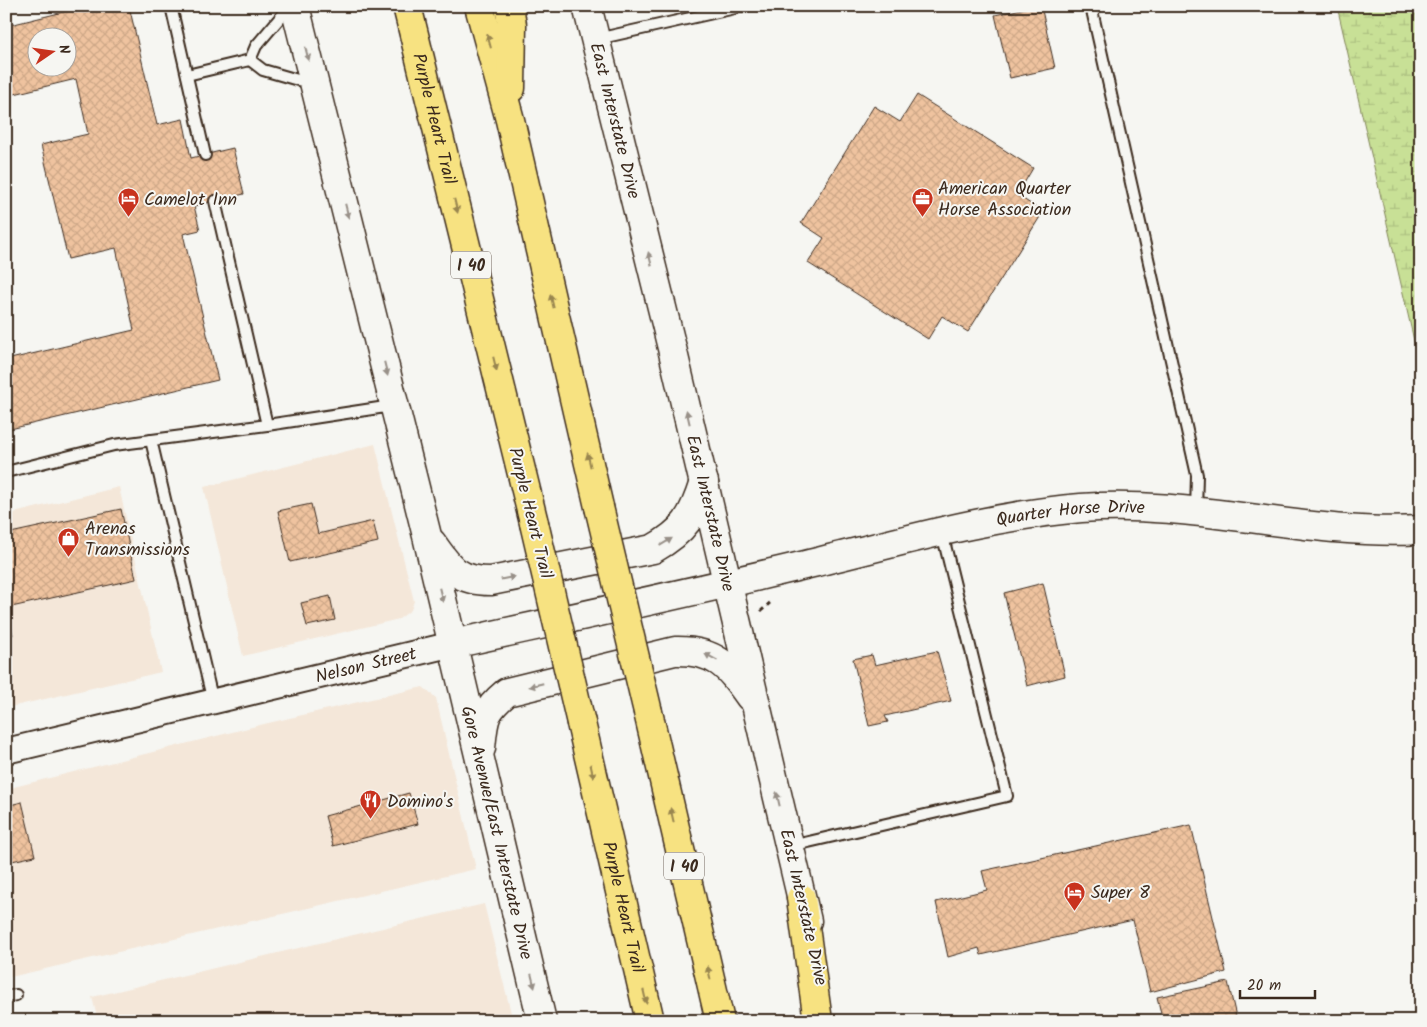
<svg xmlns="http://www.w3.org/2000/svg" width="1427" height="1027" font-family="Kalam,sans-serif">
<defs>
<pattern id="wetland-marsh" width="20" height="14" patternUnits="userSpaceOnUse" patternTransform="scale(1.25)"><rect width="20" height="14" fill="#c8e096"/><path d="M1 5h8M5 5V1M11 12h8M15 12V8" fill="none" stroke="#adc081"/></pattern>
<pattern id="building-cross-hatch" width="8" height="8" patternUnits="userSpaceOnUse" patternTransform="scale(1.25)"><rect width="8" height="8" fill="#efc39f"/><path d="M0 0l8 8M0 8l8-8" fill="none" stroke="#cea888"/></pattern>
</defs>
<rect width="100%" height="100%" fill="#f6f6f2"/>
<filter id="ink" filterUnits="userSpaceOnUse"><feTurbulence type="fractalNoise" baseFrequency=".02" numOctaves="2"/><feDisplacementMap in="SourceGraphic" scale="10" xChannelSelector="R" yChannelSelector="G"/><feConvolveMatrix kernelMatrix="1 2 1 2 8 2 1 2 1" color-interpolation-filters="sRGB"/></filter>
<g filter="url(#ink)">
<g fill="#f4e7d9">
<path d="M375,444l39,157 -3,9 -12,9 -156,37 -39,-169z"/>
<path d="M119,487l42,185 -155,36v-193z"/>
<path d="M423,687l13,11 40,171 -470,109v-189l258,-65z"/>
<path d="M484,904l29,117h-415l-6,-24z"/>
</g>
<path fill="url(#wetland-marsh)" stroke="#82855a" d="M1337,6h84v365z"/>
<g fill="url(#building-cross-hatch)" stroke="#3b2a1e" fill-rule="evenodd">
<path d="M88,6h41l28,119 26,-6 8,39 42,-10 11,46 -50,12 6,24 -17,4 35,146 -212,50v-70l128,-30 -18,-82 -48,11 -27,-114 47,-11 -12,-55 -70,17v-70zM38,38h30v30h-30z"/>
<path d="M1035,6h6l14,62 -45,10 -15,-63z"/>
<path d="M917,95l116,73 -16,27 26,17 -75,120 -26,-16 -14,23 -120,-76 16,-25 -23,-15 73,-117 26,16z"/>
<path d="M311,504l7,30 55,-13 5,21 -88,20 -12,-51z"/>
<path d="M121,509l15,70 -129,29 6,27 -7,1v-102z"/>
<path d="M1043,583l22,93 -38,10 -23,-93z"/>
<path d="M330,596l5,24 -28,6 -6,-23z"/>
<path d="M937,651l14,50 -66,15 3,6 -19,4 -16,-67 19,-4 3,10z"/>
<path d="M409,793l9,31 -85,22 -8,-30z"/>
<path d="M22,802l13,54 -28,6 -1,-56z"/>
<path d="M1191,825l35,147 -76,20 -17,-72 -152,35 -2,-7 -31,9 -12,-55 51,-12 -5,-19z"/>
<path d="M1228,982l9,39h-74l-6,-24z"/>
</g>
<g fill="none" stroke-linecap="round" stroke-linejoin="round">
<defs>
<g id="service">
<path d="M171,6l34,149"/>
<path d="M290,6l-34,40 -6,14 13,10 49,14"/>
<path d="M1091,6l106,469 -1,36"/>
<path d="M597,39l147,-33"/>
<path d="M187,75l63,-15"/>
<path d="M267,425l125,-19"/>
<path d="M151,440l62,262"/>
<path d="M6,472l108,-27 153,-20 -52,-224"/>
<path d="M791,846l216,-50 -65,-263"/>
<path d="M6,997l10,-2"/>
</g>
<g id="tertiary">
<path id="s1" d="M6,751l447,-107"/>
</g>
<g id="secondary">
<path id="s2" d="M295,6l132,530 115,485"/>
<path id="s3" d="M587,6l85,342 135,573"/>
<path d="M432,543c18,26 26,38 59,38l162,-32c32,-18 40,-32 51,-67"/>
<path id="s4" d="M453,644c118,-26 235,-51 352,-79 91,-22 182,-49 276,-57 114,-9 226,29 340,22"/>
<path d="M481,748c3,-30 2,-36 26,-56l168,-41c41,-1 53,15 75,46"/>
</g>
<g id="motorway">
<path id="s5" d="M407,6l127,517"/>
<path d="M479,6l31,114 89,387"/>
<path d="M509,6l3,19 -1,63"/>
<path d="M648,712l72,309"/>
<path id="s6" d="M581,723l69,298"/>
<path d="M801,898l17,123"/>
</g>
</defs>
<use href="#service" stroke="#3b2a1e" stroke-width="14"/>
<use href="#tertiary" stroke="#3b2a1e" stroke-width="28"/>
<use href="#secondary" stroke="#3b2a1e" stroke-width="31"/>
<use href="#motorway" stroke="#3b2a1e" stroke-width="31"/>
<path stroke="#3b2a1e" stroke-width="3" stroke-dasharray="4 4" stroke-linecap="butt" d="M761,611l10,-9"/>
<use href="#service" stroke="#f6f6f2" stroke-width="10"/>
<use href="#tertiary" stroke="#f6f6f2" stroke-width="24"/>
<use href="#secondary" stroke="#f6f6f2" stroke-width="28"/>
<use href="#motorway" stroke="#f7e281" stroke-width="28"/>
<defs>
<g id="motorway-bridge">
<path d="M599,507l49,205"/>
<path d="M534,523l47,200"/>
</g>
</defs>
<use href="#motorway-bridge" stroke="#3b2a1e" stroke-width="31" stroke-linecap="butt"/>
<use href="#motorway-bridge" stroke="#f7e281" stroke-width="28"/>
</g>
<defs><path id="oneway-solid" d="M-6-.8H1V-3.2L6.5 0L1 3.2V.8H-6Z" transform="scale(1.25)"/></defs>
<g fill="#998650">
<use href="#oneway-solid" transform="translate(489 41) rotate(-105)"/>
<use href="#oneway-solid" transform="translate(456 206) rotate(76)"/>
<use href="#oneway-solid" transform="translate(552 301) rotate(-103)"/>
<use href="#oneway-solid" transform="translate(495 364) rotate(76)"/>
<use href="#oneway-solid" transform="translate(589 460) rotate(-103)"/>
<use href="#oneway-solid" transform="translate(592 771) rotate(77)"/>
<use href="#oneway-solid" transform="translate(672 815) rotate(-103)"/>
<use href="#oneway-solid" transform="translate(709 973) rotate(-103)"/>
<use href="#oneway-solid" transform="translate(645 997) rotate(77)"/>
</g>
<g fill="#989088">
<use href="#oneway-solid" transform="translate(307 54) rotate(76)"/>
<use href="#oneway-solid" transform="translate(347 211) rotate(76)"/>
<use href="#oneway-solid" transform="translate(650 259) rotate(-104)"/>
<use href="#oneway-solid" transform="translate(386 369) rotate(76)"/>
<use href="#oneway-solid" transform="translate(688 417) rotate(-103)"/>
<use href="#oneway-solid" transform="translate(666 542) rotate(-31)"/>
<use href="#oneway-solid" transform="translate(508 578) rotate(-11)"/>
<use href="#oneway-solid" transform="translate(441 595) rotate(76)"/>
<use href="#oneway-solid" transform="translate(711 657) rotate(-152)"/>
<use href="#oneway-solid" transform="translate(536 685) rotate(166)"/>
<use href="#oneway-solid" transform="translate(778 799) rotate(-103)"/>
<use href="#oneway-solid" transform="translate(533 981) rotate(76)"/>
</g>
</g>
<defs>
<symbol id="office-pin" viewBox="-11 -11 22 30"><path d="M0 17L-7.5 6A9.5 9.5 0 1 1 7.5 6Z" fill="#c8321e" stroke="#f6f6f2"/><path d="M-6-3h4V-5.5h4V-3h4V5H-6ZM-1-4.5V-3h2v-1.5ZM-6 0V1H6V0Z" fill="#fff"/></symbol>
<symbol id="hotel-pin" viewBox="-11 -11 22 30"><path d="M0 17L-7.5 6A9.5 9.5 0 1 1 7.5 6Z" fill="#c8321e" stroke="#f6f6f2"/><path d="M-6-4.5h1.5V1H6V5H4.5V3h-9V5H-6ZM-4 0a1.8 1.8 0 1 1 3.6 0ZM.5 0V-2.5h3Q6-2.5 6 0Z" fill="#fff"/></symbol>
<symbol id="shop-pin" viewBox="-11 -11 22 30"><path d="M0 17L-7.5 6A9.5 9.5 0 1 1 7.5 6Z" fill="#c8321e" stroke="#f6f6f2"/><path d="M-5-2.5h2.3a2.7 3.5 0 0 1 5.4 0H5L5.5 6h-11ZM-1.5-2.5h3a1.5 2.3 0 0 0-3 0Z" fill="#fff"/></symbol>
<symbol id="restaurant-pin" viewBox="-11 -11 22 30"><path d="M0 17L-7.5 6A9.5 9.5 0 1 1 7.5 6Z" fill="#c8321e" stroke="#f6f6f2"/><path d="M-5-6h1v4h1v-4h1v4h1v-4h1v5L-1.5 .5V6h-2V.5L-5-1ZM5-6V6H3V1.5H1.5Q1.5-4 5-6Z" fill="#fff"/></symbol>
</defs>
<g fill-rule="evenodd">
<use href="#office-pin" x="910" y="186" width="25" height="34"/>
<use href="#hotel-pin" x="116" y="186" width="25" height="34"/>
<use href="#shop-pin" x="56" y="526" width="25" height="34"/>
<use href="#restaurant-pin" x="358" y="788" width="25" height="34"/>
<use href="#hotel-pin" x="1062" y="880" width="25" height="34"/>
</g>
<g text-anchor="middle" stroke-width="4" stroke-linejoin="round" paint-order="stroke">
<g fill="#f6f6f2" stroke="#73675e" stroke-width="1">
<rect x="451" y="251.5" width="40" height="27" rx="4"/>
<rect x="664" y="852.5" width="40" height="27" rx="4"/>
</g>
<g font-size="16" font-weight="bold" fill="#3b2a1e">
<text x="471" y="271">I 40</text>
<text x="684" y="872">I 40</text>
</g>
<g font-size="18" fill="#3b2a1e" stroke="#f6f6f2">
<text dy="6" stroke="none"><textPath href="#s5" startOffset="116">Purple Heart Trail</textPath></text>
<text dy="6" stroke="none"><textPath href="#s3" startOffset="118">East Interstate Drive</textPath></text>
<text transform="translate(531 513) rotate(76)" y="6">Purple Heart Trail</text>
<text dy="6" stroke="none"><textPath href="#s3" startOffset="522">East Interstate Drive</textPath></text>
<text dy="6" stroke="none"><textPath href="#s4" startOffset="632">Quarter Horse Drive</textPath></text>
<text dy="6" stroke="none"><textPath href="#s1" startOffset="370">Nelson Street</textPath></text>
<text dy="6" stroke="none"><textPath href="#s2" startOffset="851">Gore Avenue/East Interstate Drive</textPath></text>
<text dy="6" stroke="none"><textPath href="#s6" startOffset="189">Purple Heart Trail</textPath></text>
<text transform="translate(804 907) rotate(77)" y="6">East Interstate Drive</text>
</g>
<g font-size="18" fill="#3b2a1e" stroke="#f6f6f2" text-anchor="start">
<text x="938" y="194">American Quarter<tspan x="938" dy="21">Horse Association</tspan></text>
<text x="144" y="205">Camelot Inn</text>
<text x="85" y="534">Arenas<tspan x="85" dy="21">Transmissions</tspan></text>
<text x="387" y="807">Domino's</text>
<text x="1091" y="898">Super 8</text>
</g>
</g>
<rect width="1427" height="1027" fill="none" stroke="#f6f6f2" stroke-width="25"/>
<rect x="12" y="12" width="1402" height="1002" fill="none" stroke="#3b2a1e" stroke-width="2" filter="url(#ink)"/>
<g transform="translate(52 52) rotate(77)"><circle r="24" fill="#f6f6f2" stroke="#aba49d"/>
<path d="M0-4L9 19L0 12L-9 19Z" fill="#c8321e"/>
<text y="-8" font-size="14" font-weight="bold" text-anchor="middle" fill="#3b2a1e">N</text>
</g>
<path d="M1240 990v8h75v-8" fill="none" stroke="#3b2a1e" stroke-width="2.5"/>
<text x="1247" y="990" font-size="15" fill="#3b2a1e" stroke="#f6f6f2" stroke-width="4" paint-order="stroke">20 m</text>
</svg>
